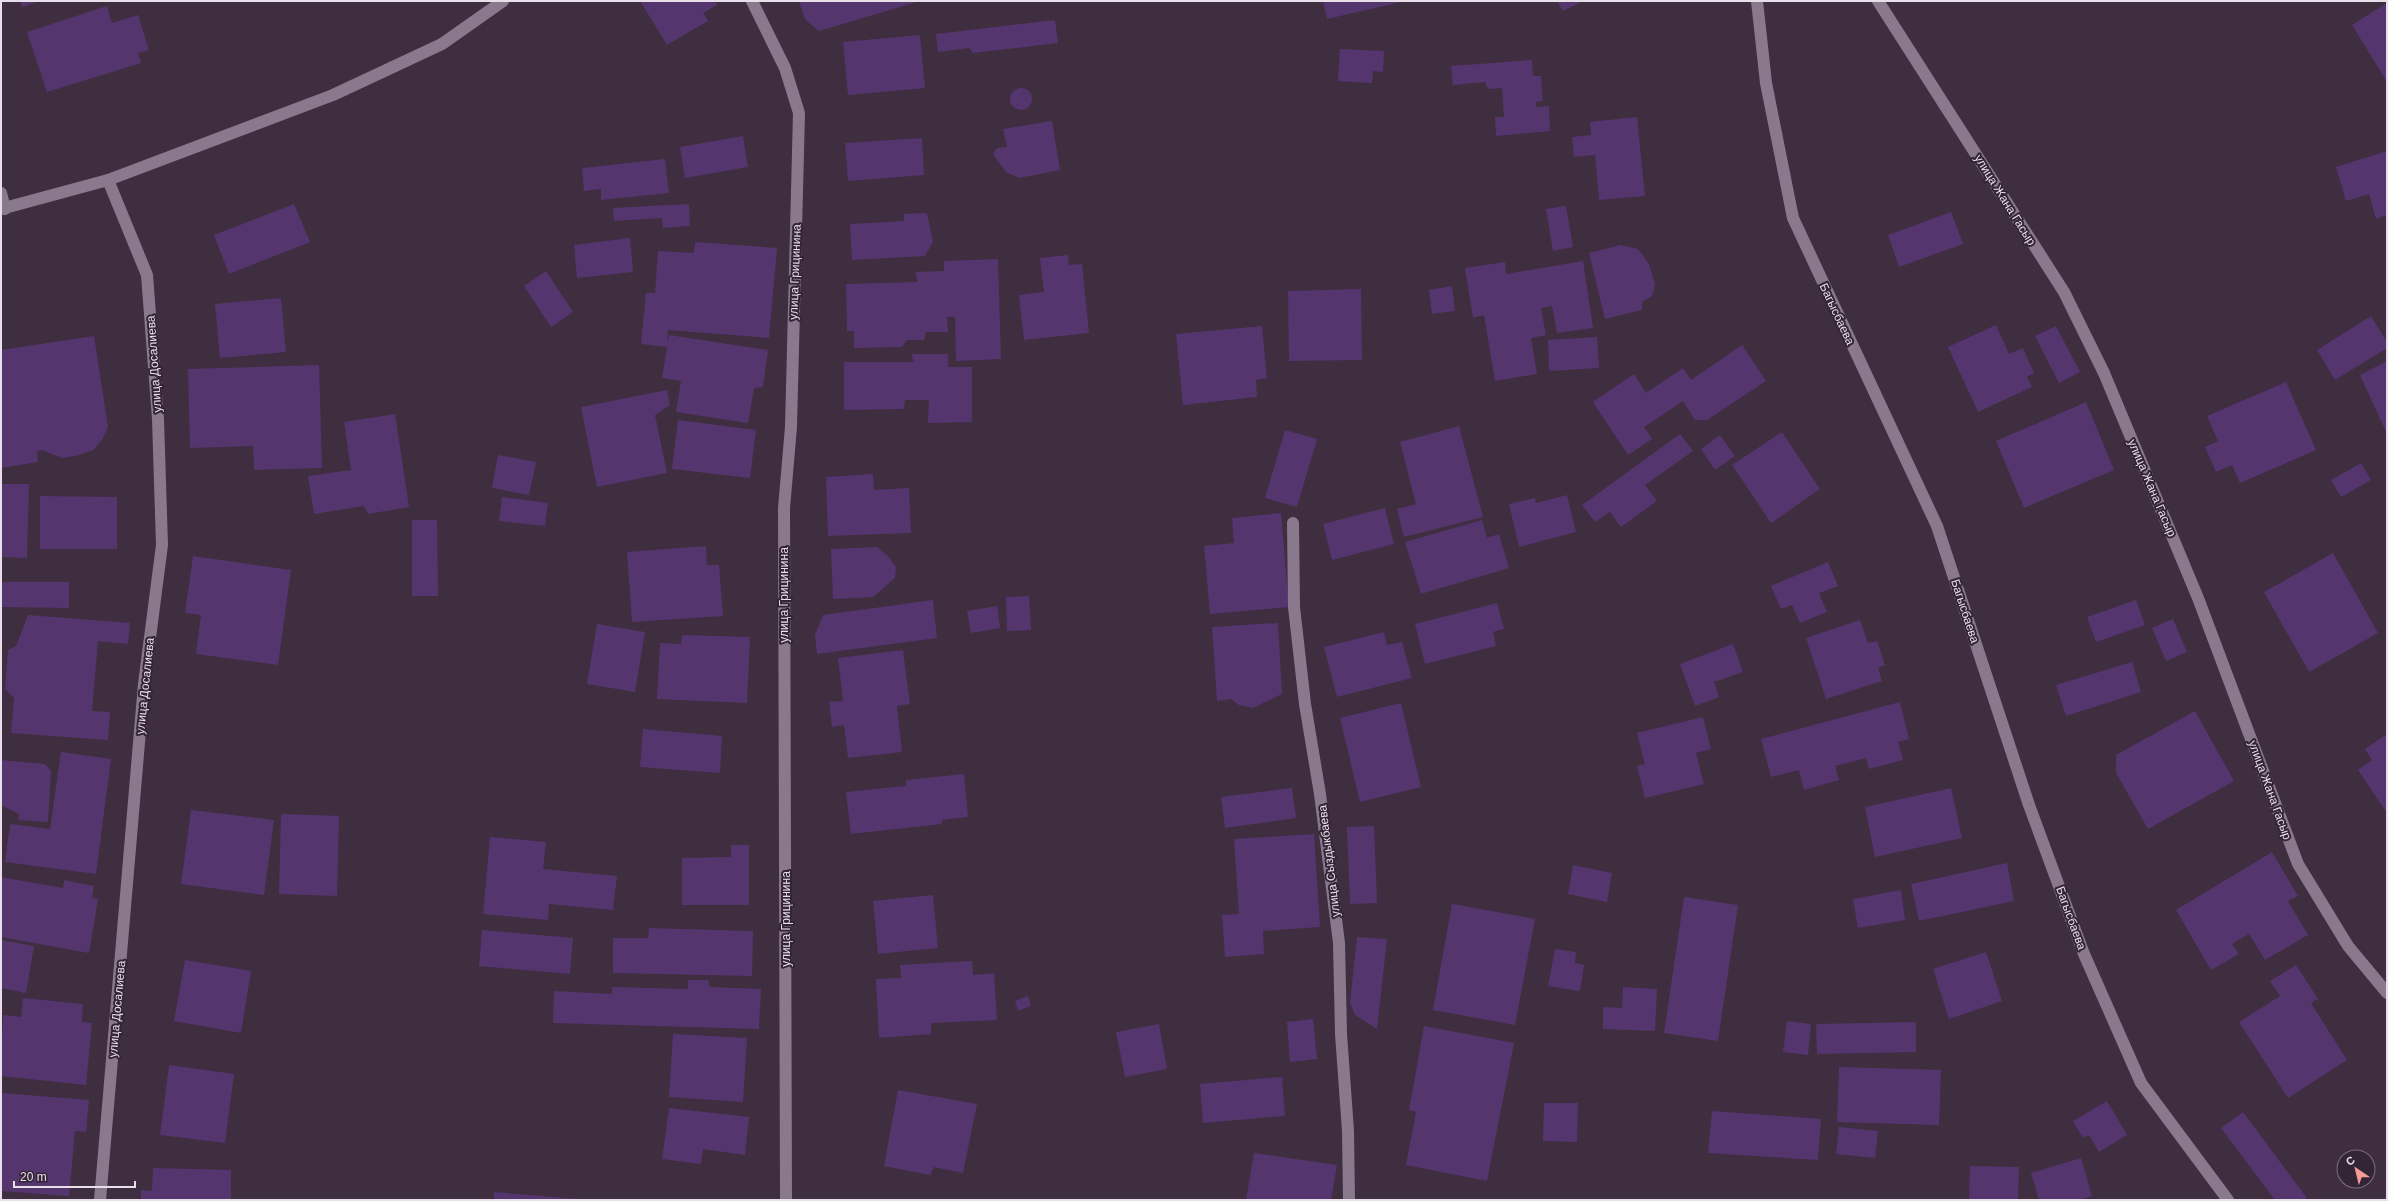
<svg xmlns="http://www.w3.org/2000/svg" width="2388" height="1201" font-family="Helvetica,sans-serif">
<rect width="100%" height="100%" fill="#3e2e40"/>
<g fill="#55356e">
<path d="M20,1h20l-18,6z"/>
<path d="M640,1h75l2,4 -14,8 5,8 -41,24z"/>
<path d="M799,1h121l-101,30 -14,-12z"/>
<path d="M1323,1h78v1l-74,17z"/>
<path d="M1557,1h26l-20,10z"/>
<path d="M2387,3v79l-35,-57z"/>
<path d="M107,6l5,17 26,-8 11,35 -11,3 3,10 -94,29 -20,-60z"/>
<path d="M1055,20l3,23 -85,10 -4,-5 -31,4 -2,-18z"/>
<path d="M920,35l5,53 -77,7 -5,-53z"/>
<path d="M1340,49l44,2 -1,21 -10,-1 -1,12 -34,-2z"/>
<path d="M1532,60l1,16h8l2,25 -7,1v5l13,-1 1,25 -54,5 -1,-19h9l-2,-29 -14,1 -3,-7 -32,3 -2,-19z"/>
<circle cx="1021" cy="99" r="11"/>
<path d="M1637,117l8,79 -46,4 -4,-45 -21,2 -2,-20 19,-2 -1,-13z"/>
<path d="M1052,121l8,49 -41,8 -13,-6 -13,-18 4,-6 10,-1 -4,-18z"/>
<path d="M743,136l5,31 -63,11 -5,-31z"/>
<path d="M922,138l2,37 -76,6 -3,-38z"/>
<path d="M2387,151v64l-11,4 -7,-25 -23,7 -10,-34z"/>
<path d="M665,159l4,34 -68,7v-11l-17,2 -2,-23z"/>
<path d="M294,204l16,38 -81,32 -15,-39z"/>
<path d="M689,204l1,22 -27,2 -1,-10 -48,3 -1,-13z"/>
<path d="M1566,206l7,41 -20,4 -7,-42z"/>
<path d="M1951,212l12,32 -64,23 -11,-32z"/>
<path d="M927,213l6,29 -8,14 -73,4 -2,-36 54,-3v-7z"/>
<path d="M630,238l3,34 -56,6 -3,-33z"/>
<path d="M695,242l82,6 -8,90 -101,-8 -1,15 2,-10 99,15 -5,37 -9,1 -6,35 -72,-11 5,-31 -19,-3 5,-31 -26,-3 5,-51h9l3,-42 36,2z"/>
<path d="M1621,245l17,4 11,15 6,20 -3,12 -10,6v8l-37,9 -16,-66z"/>
<path d="M1068,255l1,10 13,-1 7,69 -65,7 -5,-45 25,-3 -4,-34z"/>
<path d="M998,259l3,100 -45,2 -1,-44h-8l1,15h-22l-2,8h-17l-5,7 -48,1v-17h-7l-1,-47 72,-2 -3,-10 29,-1v-10z"/>
<path d="M1583,261l10,67 -36,5 -5,-27 -11,2 5,27 -15,3 6,36 -42,7 -11,-66 -11,3 -8,-50 40,-6 1,12z"/>
<path d="M546,271l27,41 -22,15 -27,-41z"/>
<path d="M1452,286l3,25 -23,3 -3,-24z"/>
<path d="M1361,289l1,71 -73,1 -1,-70z"/>
<path d="M281,298l5,54 -66,6 -5,-54z"/>
<path d="M2371,316l16,26v6l-52,32 -18,-30z"/>
<path d="M1996,325l13,29 14,-6 11,25 -7,4 5,10 -54,25 -30,-65z"/>
<path d="M1262,326l5,52 -11,2 1,17 -74,8 -7,-71z"/>
<path d="M2056,326l24,46 -21,11 -24,-47z"/>
<path d="M94,336l14,91 -6,13 -9,10 -18,6 -13,2 -20,-8 -5,2 1,10 -37,6v-118z"/>
<path d="M1597,337l2,31 -50,3 -1,-31z"/>
<path d="M1742,345l24,36 -59,39h-12l-12,-19 -39,26 8,12 -24,16 -35,-53 41,-28 12,19 37,-25 8,12z"/>
<path d="M911,354h37v13h24v55l-44,1 1,-23h-24l-1,9 -60,1v-48h70z"/>
<path d="M2387,361v73l-27,-59z"/>
<path d="M319,365l3,103 -68,2 -1,-24 -63,2 -2,-79z"/>
<path d="M2286,382l30,68 -76,33 -8,-18 -16,7 -11,-25 13,-6 -11,-25z"/>
<path d="M667,390l3,15 -15,10 12,58 -70,14 -16,-80z"/>
<path d="M2086,402l28,68 -90,38 -28,-67z"/>
<path d="M395,414l14,93 -41,7 -4,-8 -50,8 -6,-38 43,-6 -7,-48z"/>
<path d="M678,420l78,10 -6,48 -78,-9z"/>
<path d="M1459,426l24,91 -79,20 -7,-28 19,-5 -16,-62z"/>
<path d="M1285,430l32,9 -20,68 -32,-9z"/>
<path d="M1782,432l38,57 -49,34 -39,-58z"/>
<path d="M1680,434l13,17 -48,34 12,16 -36,26 -11,-15 -15,10 -13,-17z"/>
<path d="M1720,435l15,21 -20,14 -14,-21z"/>
<path d="M498,455l38,7 -7,33 -37,-7z"/>
<path d="M2361,463l10,17 -30,17 -10,-17z"/>
<path d="M873,474l1,16 35,-2 2,45 -83,3 -2,-59z"/>
<path d="M1,484h28l-2,74 -26,-1z"/>
<path d="M1567,495l9,37 -57,15 -10,-43 26,-6 1,5z"/>
<path d="M40,496l77,1v52h-77z"/>
<path d="M502,497l46,6 -3,23 -46,-5z"/>
<path d="M1385,508l9,36 -62,16 -9,-36z"/>
<path d="M1281,513l8,94 -79,7 -6,-68 30,-3 -2,-25z"/>
<path d="M412,520h25l1,76h-26z"/>
<path d="M1482,520l5,18 12,-4 10,34 -88,26 -16,-52z"/>
<path d="M706,546l1,19h12l4,51 -91,6 -5,-70z"/>
<path d="M877,547l11,9 8,11 -1,11 -22,19 -40,2 -2,-50z"/>
<path d="M2333,553l45,80 -69,39 -45,-80z"/>
<path d="M193,556l98,14 -13,95 -82,-11 5,-39 -16,-2z"/>
<path d="M1828,562l10,24 -19,7 8,19 -27,11 -8,-18 -11,4 -10,-23z"/>
<path d="M1,582h68v26l-68,-1z"/>
<path d="M1029,596l2,34 -24,1 -1,-34z"/>
<path d="M933,600l4,38 -120,16 -2,-19 8,-20z"/>
<path d="M2136,600l9,25 -49,17 -9,-25z"/>
<path d="M1497,603l7,26 -11,3 3,14 -71,18 -10,-40z"/>
<path d="M997,606l3,22 -29,5 -4,-22z"/>
<path d="M28,615l102,8 -2,21 -30,-3 -6,70 18,1 -2,28 -97,-7 3,-35 -9,-9 3,-39 8,-4z"/>
<path d="M2173,619l14,33 -21,9 -14,-33z"/>
<path d="M1860,620l8,23 9,-2 8,24 -7,3 4,13 -56,18 -20,-61z"/>
<path d="M1278,623l4,71 -29,14 -14,-3 -8,-6 -14,2 -5,-74z"/>
<path d="M597,624l48,8 -10,60 -48,-8z"/>
<path d="M1384,632l3,13 15,-3 10,36 -75,19 -13,-50z"/>
<path d="M682,635l68,2 -3,66 -90,-4 3,-56 21,1z"/>
<path d="M1733,644l10,28 -29,10 5,15 -24,9 -15,-42z"/>
<path d="M903,650l7,54 -13,2 5,46 -54,6 -4,-33 -12,2 -3,-25 14,-1 -5,-43z"/>
<path d="M2132,662l9,30 -75,24 -10,-31z"/>
<path d="M1900,702l9,37 -11,3 5,18 -34,9 -3,-11 -31,8 4,14 -35,10 -5,-20 -28,7 -10,-38z"/>
<path d="M1401,703l20,84 -61,15 -20,-84z"/>
<path d="M2195,711l39,70 -86,48 -32,-56v-18z"/>
<path d="M1703,717l8,32 -15,4 8,31 -59,14 -8,-32 8,-2 -8,-31z"/>
<path d="M643,729l79,7 -2,37 -80,-6z"/>
<path d="M2387,734v79l-29,-43 14,-10 -7,-11z"/>
<path d="M61,752l50,7 -15,115 -91,-12 5,-38 40,5z"/>
<path d="M1,760l44,4 6,7 -3,51 -30,-2 1,-6 -18,-9z"/>
<path d="M964,774l4,43 -26,3v4l-91,10 -5,-42 60,-6v-6z"/>
<path d="M1292,788l4,30 -71,10 -4,-31z"/>
<path d="M1951,788l11,50 -87,19 -10,-50z"/>
<path d="M191,810l83,10 -10,75 -83,-11z"/>
<path d="M281,814l58,2 -2,80 -58,-2z"/>
<path d="M1374,826l3,77 -27,1 -3,-77z"/>
<path d="M1314,834l6,93 -57,4 1,23 -39,3 -3,-42 17,-1 -5,-75z"/>
<path d="M490,837l56,5 -3,27 74,7 -4,34 -64,-6 -1,16 -65,-6z"/>
<path d="M731,845h18v60h-67v-47l49,-1z"/>
<path d="M2272,852l26,44 -10,5 20,34 -43,25 -16,-26 -17,10 7,10 -28,16 -35,-60z"/>
<path d="M2007,863l7,38 -95,20 -8,-37z"/>
<path d="M1573,865l39,8 -5,29 -39,-8z"/>
<path d="M1,877l62,11 1,-8 30,6 -2,12 6,1 -9,54 -88,-16z"/>
<path d="M1901,890l4,30 -47,8 -5,-29z"/>
<path d="M933,895l5,53 -60,6 -5,-53z"/>
<path d="M1684,897l54,8 -20,136 -54,-8z"/>
<path d="M1452,904l83,15 -20,106 -82,-15z"/>
<path d="M649,928l104,3 -1,45 -139,-3v-35h35z"/>
<path d="M482,930l91,8 -3,36 -91,-8z"/>
<path d="M1357,937l30,2 -10,90 -22,-14 -5,-12z"/>
<path d="M1,940l33,6 -8,47 -25,-5z"/>
<path d="M1555,949l21,3 -1,11 9,2 -4,26 -32,-5z"/>
<path d="M1986,952l16,49 -53,18 -16,-50z"/>
<path d="M185,960l66,11 -10,62 -67,-12z"/>
<path d="M972,961l1,14 21,-2 3,47 -66,3v11l-52,4 -3,-59 25,-1 -1,-13z"/>
<path d="M2296,965l22,34 -7,4 36,57 -59,38 -49,-76 41,-26 -10,-15z"/>
<path d="M688,980h20l2,7 51,2 -2,40 -206,-6 1,-32 58,3v-7l76,2z"/>
<path d="M1623,987l34,2 -2,42 -52,-2v-22l19,1z"/>
<path d="M1028,996l3,10 -13,5 -3,-10z"/>
<path d="M23,998l60,6 -1,18 10,1 -6,62 -85,-9 2,-61 18,2z"/>
<path d="M1313,1019l4,40 -27,3 -3,-40z"/>
<path d="M1787,1021l24,3 -3,31 -25,-3z"/>
<path d="M1916,1022v30l-99,2 -1,-30z"/>
<path d="M1159,1024l8,45 -42,8 -9,-45z"/>
<path d="M1424,1026l90,17 -27,138 -81,-16 10,-53 -7,-2z"/>
<path d="M673,1034l74,4 -4,64 -74,-5z"/>
<path d="M169,1065l65,9 -9,69 -65,-8z"/>
<path d="M1839,1067l102,3 -2,55 -102,-3z"/>
<path d="M1282,1077l3,39 -82,7 -3,-39z"/>
<path d="M898,1090l79,14 -14,69 -29,-6 -4,8 -46,-9z"/>
<path d="M2,1093l87,7 -3,32 -11,-1 -6,65 -68,-5z"/>
<path d="M2107,1101l20,34 -28,17 -10,-17 -6,3 -10,-17z"/>
<path d="M1544,1103h34l-1,39 -34,-1z"/>
<path d="M669,1108l80,9 -4,38 -42,-6 -2,15 -39,-5z"/>
<path d="M1712,1111l109,8 -3,41 -110,-7z"/>
<path d="M2243,1112l64,86 -4,2h-28l-54,-72z"/>
<path d="M1839,1127l39,4 -3,27 -39,-4z"/>
<path d="M1254,1153l83,12 -6,35h-85z"/>
<path d="M2081,1158l11,38 -13,4h-40l-8,-27z"/>
<path d="M1970,1166l49,1 -1,33h-49z"/>
<path d="M153,1168l78,2v30h-90v-10l11,1z"/>
<path d="M494,1192l84,7v1h-84z"/>
</g>
<g fill="none" stroke-linecap="round" stroke-linejoin="round">
<g stroke="#8a798d" stroke-width="12">
<path d="M752,1l33,67 14,45 -8,314 -7,81 2,692"/>
<path d="M1878,1l186,291 40,81 94,225 100,266 50,82 39,47"/>
<path d="M1,193l4,16"/>
<path d="M1293,523l1,84 11,97 15,90 19,149 2,91 7,97 1,69"/>
<path d="M100,1200l44,-516 18,-139 -4,-126 -11,-144 -39,-95"/>
</g>
<g stroke="#8a798d" stroke-width="12">
<path d="M1757,1l9,82 27,135 144,308 92,279 55,149 57,129 87,117"/>
<path d="M1,209l107,-29 225,-85 109,-51 61,-43"/>
</g>
</g>
<g text-anchor="middle" stroke-width="4" stroke-linejoin="round" paint-order="stroke">
<g font-size="12" fill="#e9dfea" stroke="#332436">
<text transform="translate(2005 200) rotate(58)" y="4">улица Жана Гасыр</text>
<text transform="translate(795 272) rotate(-88)" y="4">улица Грицинина</text>
<text transform="translate(1837 314) rotate(65)" y="4">Багысбаева</text>
<text transform="translate(154 364) rotate(-94)" y="4">улица Досалиева</text>
<text transform="translate(2152 488) rotate(67)" y="4">улица Жана Гасыр</text>
<text transform="translate(784 595) rotate(-90)" y="4">улица Грицинина</text>
<text transform="translate(1965 611) rotate(72)" y="4">Багысбаева</text>
<text transform="translate(145 686) rotate(-84)" y="4">улица Досалиева</text>
<text transform="translate(2270 790) rotate(70)" y="4">улица Жана Гасыр</text>
<text transform="translate(1329 861) rotate(-97)" y="4">улица Сыздыкбаева</text>
<text transform="translate(2071 918) rotate(70)" y="4">Багысбаева</text>
<text transform="translate(786 919) rotate(-90)" y="4">улица Грицинина</text>
<text transform="translate(117 1009) rotate(-85)" y="4">улица Досалиева</text>
</g>
</g>
<rect width="2388" height="1201" fill="none" stroke="#e9dfea" stroke-width="4"/>
<g transform="translate(2356 1169) rotate(325)"><circle r="19" fill="#332436" stroke="#7c6f7e"/>
<path d="M0-3L7 15L0 10L-7 15Z" fill="#f59c94"/>
<text y="-6" font-size="11" font-weight="bold" text-anchor="middle" fill="#e9dfea">С</text>
</g>
<path d="M14 1181v6h121v-6" fill="none" stroke="#e9dfea" stroke-width="2"/>
<text x="20" y="1181" font-size="12" fill="#e9dfea" stroke="#332436" stroke-width="3" paint-order="stroke">20 m</text>
</svg>
